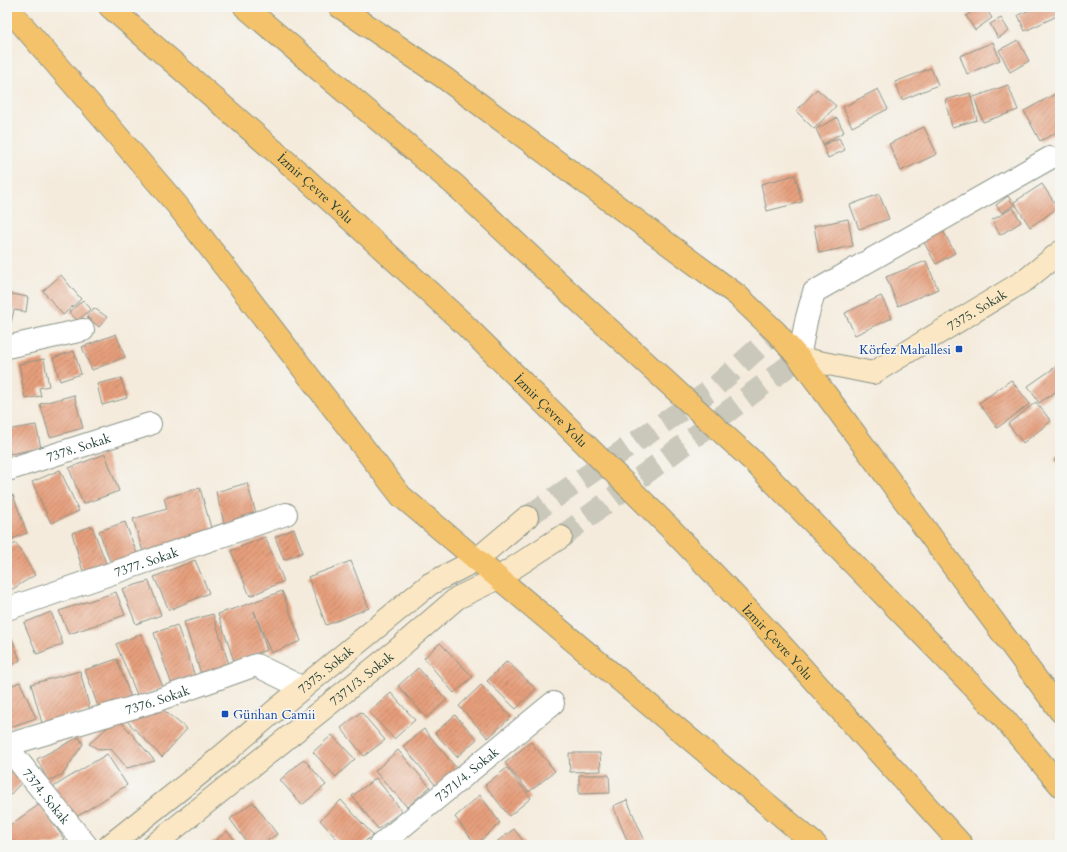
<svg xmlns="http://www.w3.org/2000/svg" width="1067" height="852" font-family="Cardo,serif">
<defs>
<pattern id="building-hatch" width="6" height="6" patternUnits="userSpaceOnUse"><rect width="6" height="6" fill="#e69f7b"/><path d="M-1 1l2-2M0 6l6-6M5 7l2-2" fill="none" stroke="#ba8366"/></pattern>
</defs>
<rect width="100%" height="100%" fill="#f6f6f2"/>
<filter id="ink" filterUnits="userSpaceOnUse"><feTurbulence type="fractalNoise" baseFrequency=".025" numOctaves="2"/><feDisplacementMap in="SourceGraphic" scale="8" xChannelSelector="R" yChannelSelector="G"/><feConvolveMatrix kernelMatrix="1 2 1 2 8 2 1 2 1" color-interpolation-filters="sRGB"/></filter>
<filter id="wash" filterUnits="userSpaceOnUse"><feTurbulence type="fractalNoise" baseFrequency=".012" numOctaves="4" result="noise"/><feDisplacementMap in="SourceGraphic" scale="16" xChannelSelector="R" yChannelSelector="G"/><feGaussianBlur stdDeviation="0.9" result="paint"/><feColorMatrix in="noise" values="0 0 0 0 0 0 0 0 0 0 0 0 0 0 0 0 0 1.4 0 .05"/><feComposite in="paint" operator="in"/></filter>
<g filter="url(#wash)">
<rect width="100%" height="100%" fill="#f4ebdc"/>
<g id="blocks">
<g fill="url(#building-hatch)">
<path d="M979,7h6l7,11 -17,12 -9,-14z"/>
<path d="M1029,7h24l4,9 -32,15 -7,-16 12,-5z"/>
<path d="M1001,18l8,13 -11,7 -8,-14z"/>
<path d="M1018,40l11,21 -19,11 -11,-22z"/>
<path d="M993,42l7,18 -33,14 -7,-18z"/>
<path d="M931,68l7,17 -36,15 -7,-18z"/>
<path d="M1008,85l10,25 -35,12 -9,-25z"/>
<path d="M817,89l19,17 -22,23 -18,-18z"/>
<path d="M878,89l10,20 -36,18 -9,-20z"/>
<path d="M970,93l7,27 -25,7 -7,-27z"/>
<path d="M1057,93l3,6v32l-20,10 -16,-30z"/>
<path d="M837,118l7,14 -21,12 -7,-15z"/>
<path d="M924,127l13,27 -36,17 -12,-27z"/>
<path d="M839,138l6,12 -17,8 -5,-13z"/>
<path d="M795,175l7,27 -35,9 -6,-27z"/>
<path d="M1042,184l16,24 -28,19 -16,-25z"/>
<path d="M879,194l10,25 -30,10 -9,-24z"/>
<path d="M1008,196l6,9 -12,8 -6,-8z"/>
<path d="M1013,208l8,14 -21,13 -8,-15z"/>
<path d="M848,219l5,27 -34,7 -5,-27z"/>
<path d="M941,227l14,26 -19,11 -15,-27z"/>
<path d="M926,261l12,28 -40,17 -12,-29z"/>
<path d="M61,275l20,24 -18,16 -20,-24z"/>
<path d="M7,293l21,4 -2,15 -12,-2 -3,13h-4z"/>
<path d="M881,296l11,22 -37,17 -10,-22z"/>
<path d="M83,300l8,9 -13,12 -9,-9z"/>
<path d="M94,308l13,9 -8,10 -12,-10z"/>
<path d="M116,334l9,23 -33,13 -10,-23z"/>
<path d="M74,351l7,23 -21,7 -7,-23z"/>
<path d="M44,359l5,27 -10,2 2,8 -16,3 -6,-35z"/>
<path d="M1057,366l3,4v19l-21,14 -11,-17z"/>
<path d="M121,378l6,20 -25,7 -5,-21z"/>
<path d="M1011,380l19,24 -33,24 -18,-25z"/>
<path d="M74,395l9,33 -33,9 -10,-33z"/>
<path d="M1036,402l15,19 -28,22 -15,-19z"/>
<path d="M36,425l5,23 -31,6 -3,-14v-10z"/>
<path d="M1060,453v12l-6,-5z"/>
<path d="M105,454l14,37 -36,13 -14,-36z"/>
<path d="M60,470l19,41 -28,12 -19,-41z"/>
<path d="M247,483l10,34 -32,9 -9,-34z"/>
<path d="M200,488l13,47 -69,20 -11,-36 34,-10 -3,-11z"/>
<path d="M13,495l14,38 -20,8v-44z"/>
<path d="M125,522l13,34 -26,10 -13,-35z"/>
<path d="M92,526l15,40 -23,9 -12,-42z"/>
<path d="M294,529l9,23 -19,8 -9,-23z"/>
<path d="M265,537l19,44 -34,15 -19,-45z"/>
<path d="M16,543l19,32 -24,15 -4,-6v-35z"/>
<path d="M195,560l14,33 -40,17 -15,-33z"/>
<path d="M351,561l18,47 -43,17 -18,-48z"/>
<path d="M149,581l12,34 -25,9 -14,-35z"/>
<path d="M282,591l19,50 -30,12 -17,-42 13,39 -33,11 -16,-47 33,-11z"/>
<path d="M116,592l9,23 -56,19 -10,-23z"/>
<path d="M51,612l12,32 -26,10 -13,-31z"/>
<path d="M213,614l17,54 -28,9 -18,-55z"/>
<path d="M7,625l13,35 -13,9z"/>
<path d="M177,625l20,57 -23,9 -20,-58z"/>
<path d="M141,634l22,53 -25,10 -22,-53z"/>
<path d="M440,643l33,34 -19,16 -30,-35z"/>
<path d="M117,659l15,42 -32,11 -15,-42z"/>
<path d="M507,661l29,28 -20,20 -29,-28z"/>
<path d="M418,668l29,32 -20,18 -29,-32z"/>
<path d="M80,671l10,39 -48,13 -11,-39z"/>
<path d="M20,682l16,36 -29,10v-41z"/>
<path d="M481,685l30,32 -23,21 -29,-32z"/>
<path d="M391,693l24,27 -21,19 -25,-27z"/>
<path d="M157,705l30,24 -25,28 -37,-38z"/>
<path d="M361,712l24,28 -21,16 -23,-28z"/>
<path d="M455,715l22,24 -20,18 -22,-24z"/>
<path d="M118,718l37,43 -28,7 -16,-19 -11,1 -11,-6z"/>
<path d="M424,729l34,41 -21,17 -34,-41z"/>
<path d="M332,735l23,24 -19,18 -23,-25z"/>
<path d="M79,737l4,7 -20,30 -15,7 -11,-22z"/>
<path d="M531,742l24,29 -26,21 -24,-29z"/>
<path d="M398,750l32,37 -23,20 -32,-36z"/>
<path d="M569,753h31l1,18 -31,1z"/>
<path d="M107,754l20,31 -54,34 -20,-32z"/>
<path d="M304,759l22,26 -24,20 -22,-25z"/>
<path d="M7,764l17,16 -17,18z"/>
<path d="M507,768l24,30 -22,18 -24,-31z"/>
<path d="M579,775h30l1,18 -31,1z"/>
<path d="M376,778l26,33 -24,18 -26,-33z"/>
<path d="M480,795l20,28 -24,22 -21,-28z"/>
<path d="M341,800l32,35 -12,10h-19l-22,-25z"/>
<path d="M627,800l12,28 8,17h-18l-5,-12 -11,-27z"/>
<path d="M253,802l24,32 -15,11h-13l-19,-26z"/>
<path d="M40,804l24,35 -9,6h-43l-5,-7v-11z"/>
<path d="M514,829l12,16h-29l-2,-2z"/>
<path d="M227,831l12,14h-29z"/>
</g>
</g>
</g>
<g filter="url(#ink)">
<use href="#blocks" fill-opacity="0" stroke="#8a9488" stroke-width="1"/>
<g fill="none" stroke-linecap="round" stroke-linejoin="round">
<g stroke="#c9c8ba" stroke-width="22" stroke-dasharray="22 11" stroke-linecap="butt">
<path d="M527,517l187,-129 62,-56"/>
<path d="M561,537l238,-179"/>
</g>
<defs>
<g id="street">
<path d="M7,347l76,-17"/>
<path d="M799,358l7,-37 8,-29 236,-134"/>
<path id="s1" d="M7,470l143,-46"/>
<path id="s2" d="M7,609l279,-95"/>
<path id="s3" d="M7,745l148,-44 101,-36 47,23"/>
<path id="s4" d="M7,747l79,98"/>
<path id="s5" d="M380,845l173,-142"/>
</g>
<g id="secondary">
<path id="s6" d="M799,358l74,15 154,-94 33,-27"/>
<path id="s7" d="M110,845l107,-85 60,-51 153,-125 46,-24 51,-43"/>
<path id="s8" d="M154,845l245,-197 58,-50 41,-20 63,-41"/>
</g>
<g id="highway">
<path d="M7,7l170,198 224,291 415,349"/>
<path id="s9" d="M110,7l193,169 159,146 211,209 104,109 185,205"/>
<path d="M245,7l211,179 103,97 196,180 246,252 59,70"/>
<path d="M340,7l103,70 294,218 39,37 23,26 261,353"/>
</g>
</defs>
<use href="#street" stroke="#8a9488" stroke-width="24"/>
<use href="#secondary" stroke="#8a9488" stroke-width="24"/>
<use href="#highway" stroke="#8a9488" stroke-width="24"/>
<use href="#street" stroke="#fff" stroke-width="22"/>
<use href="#secondary" stroke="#fbe7c3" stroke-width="22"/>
<use href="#highway" stroke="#f4c26a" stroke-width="22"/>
</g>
</g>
<g fill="#1a4fb4" stroke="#f6f6f2" stroke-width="1.5">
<rect x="955" y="345" width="8" height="8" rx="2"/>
<rect x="221" y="710" width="8" height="8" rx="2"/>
</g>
<g text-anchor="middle" stroke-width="3" stroke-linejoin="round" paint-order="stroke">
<g font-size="13" fill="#1f3d34" stroke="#f6f6f2">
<text dy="5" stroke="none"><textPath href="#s9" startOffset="274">İzmir Çevre Yolu</textPath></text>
<text dy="5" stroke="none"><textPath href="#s6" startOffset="197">7375. Sokak</textPath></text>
<text dy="5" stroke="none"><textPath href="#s9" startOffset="598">İzmir Çevre Yolu</textPath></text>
<text dy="5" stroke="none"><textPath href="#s1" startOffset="75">7378. Sokak</textPath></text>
<text dy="5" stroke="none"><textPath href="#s2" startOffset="147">7377. Sokak</textPath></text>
<text dy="5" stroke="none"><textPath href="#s9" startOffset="922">İzmir Çevre Yolu</textPath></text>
<text dy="5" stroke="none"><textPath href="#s7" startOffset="278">7375. Sokak</textPath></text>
<text dy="5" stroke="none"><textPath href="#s8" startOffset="266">7371/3. Sokak</textPath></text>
<text dy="5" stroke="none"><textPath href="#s3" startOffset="157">7376. Sokak</textPath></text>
<text dy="5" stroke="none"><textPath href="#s5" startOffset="112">7371/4. Sokak</textPath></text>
<text dy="5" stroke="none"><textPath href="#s4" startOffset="63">7374. Sokak</textPath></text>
</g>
<g font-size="13" fill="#164399" stroke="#f6f6f2" text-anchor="end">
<text x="951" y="354">Körfez Mahallesi</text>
<text x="233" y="719" text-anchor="start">Günhan Camii</text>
</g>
</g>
<rect width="1067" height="852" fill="none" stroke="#f6f6f2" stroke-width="24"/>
</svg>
